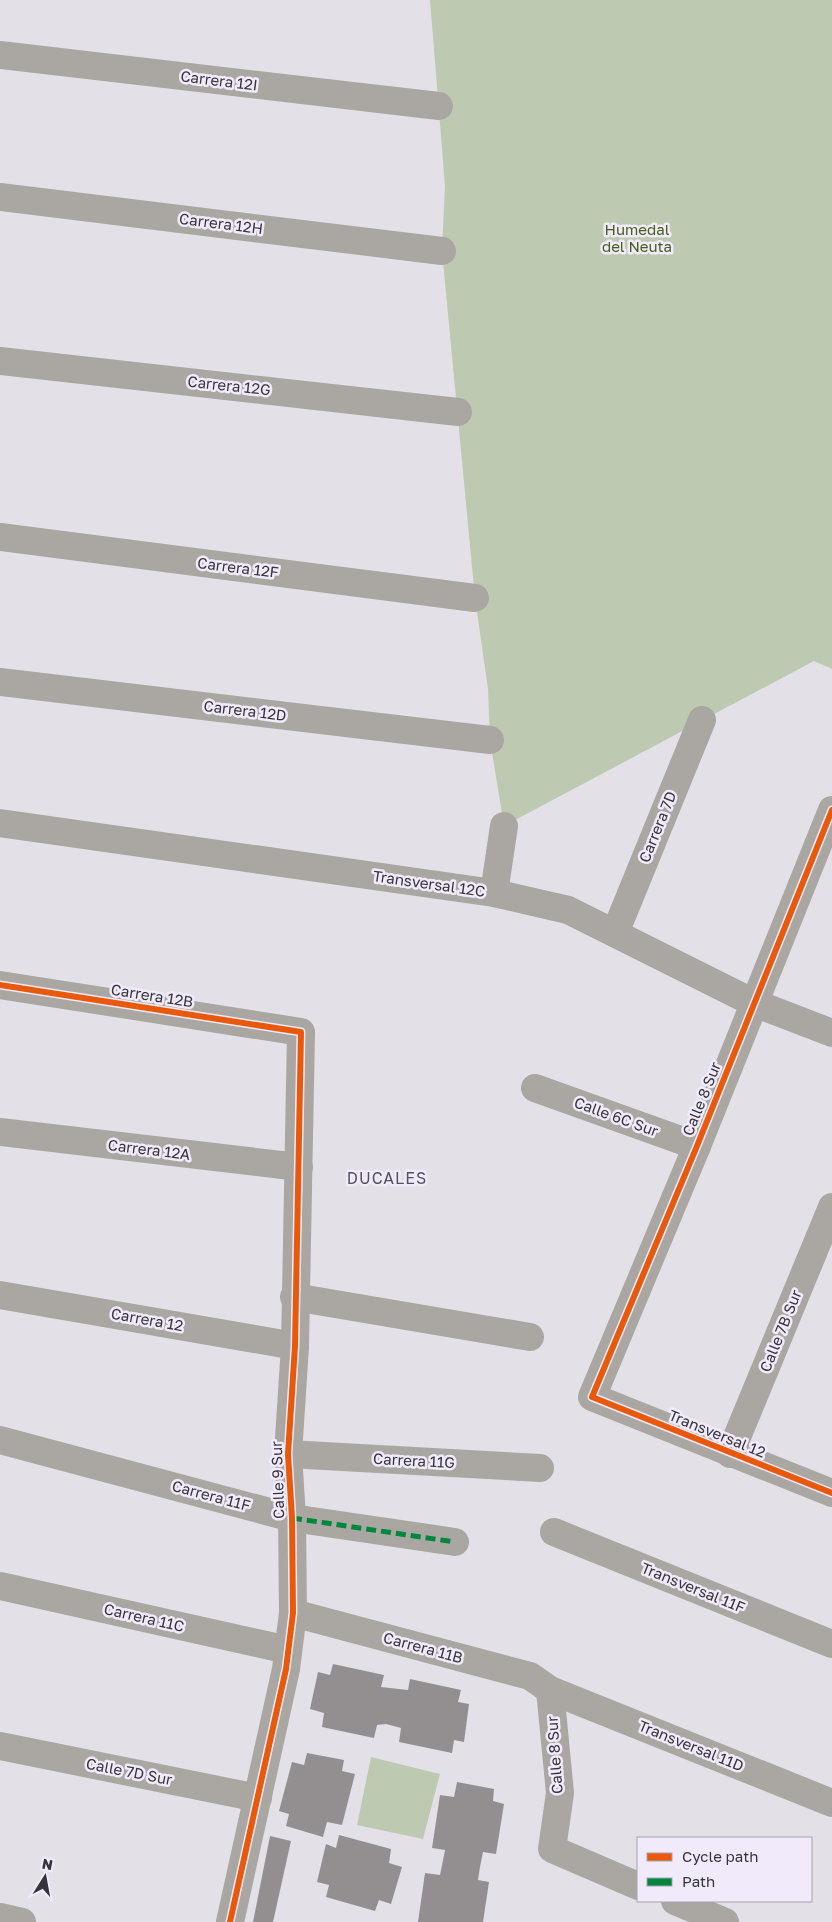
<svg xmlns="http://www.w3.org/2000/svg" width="832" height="1922" font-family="'Golos Text',sans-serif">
<rect width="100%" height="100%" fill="#e4e0e8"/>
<g fill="#bec9b2">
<path d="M430,0h402v669l-18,-8 -310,165 -14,-86 -2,-51 -13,-91 -33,-347 3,-65z"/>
<path d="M371,1757l69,17 -17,65 -66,-14z"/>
</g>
<g fill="#938f91">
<path d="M333,1664l51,11 -3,12 27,3 2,-11 51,11 -3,12 11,2 -5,38 -10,-2 -2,13 -53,-11 2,-14 -15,-4 -9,1 -3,13 -52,-11 2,-14 -14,-4 8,-37 12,3z"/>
<path d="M307,1753l37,7 -2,11 13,3 -13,51 -15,-3 -4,15 -37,-11 3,-12 -10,-3 13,-49 12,3z"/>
<path d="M457,1782l37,7 -1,12 11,3 -8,50 -13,-2 -3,15 -2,13 11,2 -6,40h-65l7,-49 15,2 5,-25 -13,-2 8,-53 14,2z"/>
<path d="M339,1835l52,14 -2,14 13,4 -11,37 -12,-4 -4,11 -49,-14 3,-12 -12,-3 9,-38 10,4z"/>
<path d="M270,1836l21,5 -18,81h-20z"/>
</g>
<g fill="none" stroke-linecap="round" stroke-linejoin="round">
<g stroke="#aaa6a1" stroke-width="28">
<path d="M0,55l439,51"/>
<path d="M0,197l442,54"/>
<path d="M0,361l458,51"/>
<path d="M0,537l475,61"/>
<path d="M0,682l490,58"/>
<path d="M832,810l-135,336 -105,251 240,96"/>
<path d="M0,823l494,70 74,17 186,93 78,30"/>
<path d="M494,893l10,-67"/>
<path d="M615,933l87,-213"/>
<path d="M0,985l301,47 -6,314 -7,108 4,64 1,95 -7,56 -56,253"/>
<path d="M535,1088l162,58"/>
<path d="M0,1132l299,35"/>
<path d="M0,1295l295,51"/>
<path d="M294,1297l236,40"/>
<path d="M0,1440l292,78 163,24"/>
<path d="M288,1454l252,14"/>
<path d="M730,1454l102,-247"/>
<path d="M554,1532l278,112"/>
<path d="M0,1586l288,64"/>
<path d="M293,1613l237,63 20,14 282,113"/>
<path d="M550,1690l10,103 -8,56 86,37"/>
<path d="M0,1746l258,52"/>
<path d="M675,1901l50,21"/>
<path d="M0,1917l22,5"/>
</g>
<path stroke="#00873e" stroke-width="5" stroke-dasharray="10 5" stroke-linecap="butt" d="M292,1518l163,24"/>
<defs>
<g id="cycleway">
<path d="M832,810l-135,336 -105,251 240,96"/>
<path d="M0,985l301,47 -6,314 -7,108 4,64 1,95 -7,56 -56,253"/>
</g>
</defs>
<use href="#cycleway" stroke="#f0eafa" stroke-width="9"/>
<use href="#cycleway" stroke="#e8590c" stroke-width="6"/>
</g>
<g text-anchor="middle" stroke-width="5" stroke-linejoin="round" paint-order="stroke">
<g font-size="15" fill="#36343a" stroke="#f0eafa">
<text transform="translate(219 81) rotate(7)" y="5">Carrera 12I</text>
<text transform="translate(221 224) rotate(7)" y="5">Carrera 12H</text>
<text transform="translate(229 386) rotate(6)" y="5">Carrera 12G</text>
<text transform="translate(238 568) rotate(7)" y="5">Carrera 12F</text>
<text transform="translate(245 711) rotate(7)" y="5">Carrera 12D</text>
<text transform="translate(658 827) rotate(-68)" y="5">Carrera 7D</text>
<text transform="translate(429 884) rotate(8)" y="5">Transversal 12C</text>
<text transform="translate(152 996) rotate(9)" y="5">Carrera 12B</text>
<text transform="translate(702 1099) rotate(-68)" y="5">Calle 8 Sur</text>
<text transform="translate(616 1117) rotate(20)" y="5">Calle 6C Sur</text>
<text transform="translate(149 1150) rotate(7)" y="5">Carrera 12A</text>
<text transform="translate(147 1320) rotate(10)" y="5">Carrera 12</text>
<text transform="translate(781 1331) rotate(-68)" y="5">Calle 7B Sur</text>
<text transform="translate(717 1434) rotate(22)" y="5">Transversal 12</text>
<text transform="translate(414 1461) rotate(3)" y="5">Carrera 11G</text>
<text transform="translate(278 1480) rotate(-92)" y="5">Calle 9 Sur</text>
<text transform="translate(211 1496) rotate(15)" y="5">Carrera 11F</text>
<text transform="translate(693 1588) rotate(22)" y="5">Transversal 11F</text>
<text transform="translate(144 1618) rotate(13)" y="5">Carrera 11C</text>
<text transform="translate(423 1648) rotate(15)" y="5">Carrera 11B</text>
<text transform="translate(691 1746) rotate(22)" y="5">Transversal 11D</text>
<text transform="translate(555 1755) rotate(-94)" y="5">Calle 8 Sur</text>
<text transform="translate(129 1772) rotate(11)" y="5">Calle 7D Sur</text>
</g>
<g font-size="15" fill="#426019" stroke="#f0eafa">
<text x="637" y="235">Humedal<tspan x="637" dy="17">del Neuta</tspan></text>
</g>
<g font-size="16" letter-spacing="1" fill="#56515e" stroke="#f0eafa">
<text x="387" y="1184">DUCALES</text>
</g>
</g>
<rect x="637" y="1837" width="175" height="65" fill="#f0eafa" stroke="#a6a1ad"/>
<rect x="647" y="1853" width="25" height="8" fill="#e8590c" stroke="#a6a1ad"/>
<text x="682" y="1862" font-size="15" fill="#36343a">Cycle path</text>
<rect x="647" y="1878" width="25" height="8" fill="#00873e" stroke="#a6a1ad"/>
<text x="682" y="1887" font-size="15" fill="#36343a">Path</text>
<g transform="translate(45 1877) rotate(11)" stroke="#f0eafa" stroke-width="4" paint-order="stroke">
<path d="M0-4L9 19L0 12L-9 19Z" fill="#36343a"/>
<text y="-8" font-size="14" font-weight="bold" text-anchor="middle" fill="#36343a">N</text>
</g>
</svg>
